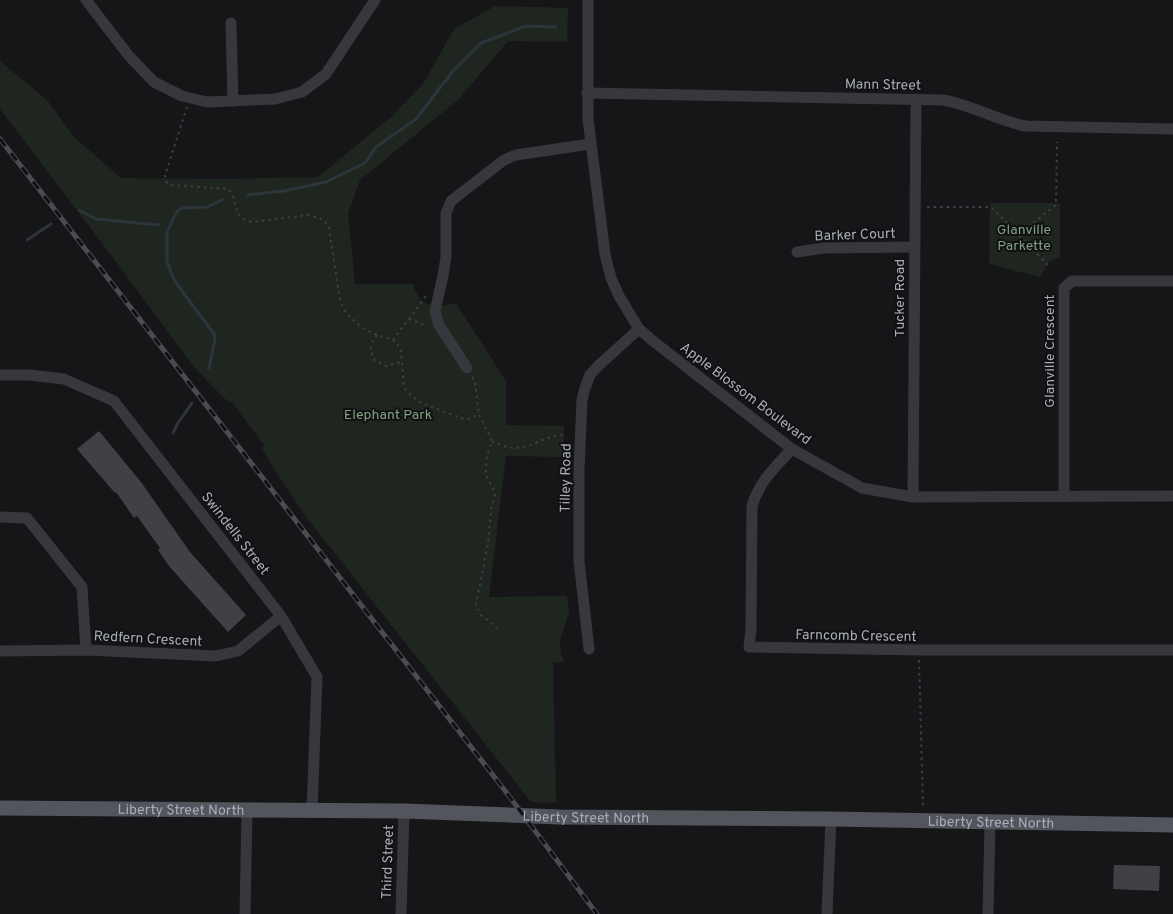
<svg xmlns="http://www.w3.org/2000/svg" width="1173" height="914" font-family="Overpass,sans-serif">
<rect width="100%" height="100%" fill="#161618"/>
<g fill="#1e261f">
<path d="M495,6l73,2 -1,34 -59,-1 -50,59 -98,80 -12,33 7,71h58c6,23 23,25 43,19l50,78v44l58,1v31l-58,-1 -17,141 78,-1 2,17 -9,27 1,13 3,9h-11l3,141 -25,-1 -228,-289 -31,-47 -10,-18 2,-3 -30,-40 -9,-6 -31,-32 -83,-112 -111,-146v-48l48,40 26,36 47,41 101,1 96,-2 73,-60 32,-33 31,-55z"/>
<path d="M990,203h70v54l-11,5 -9,15 -51,-13z"/>
</g>
<g fill="none" stroke-linecap="round" stroke-linejoin="round">
<g stroke="#2c353c" stroke-width="3">
<path d="M248,195l36,-4 42,-9 39,-19 11,-16 40,-28 37,-48 28,-28 45,-17 30,1"/>
<path d="M79,210l17,9 63,6"/>
<path d="M27,240l24,-16"/>
<path d="M209,368l6,-29 -1,-5 -40,-54 -7,-19v-29l10,-21 6,-3 24,-1 15,-7"/>
<path d="M173,433l5,-10 14,-20"/>
</g>
</g>
<g fill="#404145">
<path d="M99,431l42,51 49,70 56,63 -18,17 -59,-66 -11,-16 2,-2 -23,-32 -3,2 -18,-26 -1,1 -38,-44z"/>
<path d="M1114,865l46,1 -1,25 -46,-2z"/>
</g>
<g fill="none" stroke-linecap="round" stroke-linejoin="round">
<g stroke="#3d3f44" stroke-width="2" stroke-dasharray="2.5 4" stroke-linecap="butt">
<path d="M187,107l-20,62 -2,6 1,7 6,3 56,4c12,12 2,29 24,33l56,-7 12,3 7,6 2,4 11,72 6,13 16,15 15,7 16,5 5,5 3,5 3,37 4,6 13,10 43,16h5l10,-5"/>
<path d="M927,207h64l57,58"/>
<path d="M1018,235l38,-30 1,-63"/>
<path d="M409,319l18,7"/>
<path d="M377,335c-8,8 -7,17 -2,26l11,5 16,-4"/>
<path d="M393,340l33,-44"/>
<path d="M472,377l3,6 4,31 13,27 -5,15 -1,16 2,7 6,12 1,5 -4,13 -3,35 -12,60 4,10 17,14"/>
<path d="M492,441c32,18 44,-5 73,-6"/>
<path d="M919,660l4,148"/>
</g>
<g stroke="#37383d" stroke-width="11">
<path d="M86,0l43,56 25,26 28,14 25,6 68,-3 27,-7 24,-18 49,-74"/>
<path d="M588,0v119l17,135 6,24 8,18 20,33 14,12 139,108 70,39 51,9 260,-1"/>
<path d="M231,23l2,78"/>
<path d="M587,93l356,7c30,5 54,21 83,26l147,3"/>
<path d="M797,252l27,-4 90,-1"/>
<path d="M467,368l-28,-43 -4,-14 8,-35 3,-19v-44l5,-12 53,-41 12,-5 74,-11"/>
<path d="M0,375h30l34,4 50,22 167,215 36,61 -5,134"/>
<path d="M792,449c-17,18 -33,33 -40,57l-1,122 -2,19 170,3h254"/>
<path d="M1064,496v-208l8,-7h101"/>
<path d="M913,497l3,-398"/>
<path d="M0,517l27,1 55,69 4,63"/>
<path d="M589,649l-10,-88v-91l3,-70 3,-12 5,-13 9,-10 40,-36"/>
<path d="M0,651l86,-1 130,6 22,-5 43,-35"/>
<path d="M245,914l2,-103"/>
<path d="M401,914l3,-103"/>
<path d="M827,914l4,-95"/>
<path d="M988,914l2,-91"/>
</g>
<path stroke="#53555c" stroke-width="15" id="s1" d="M0,808l404,3 155,6 272,2 342,6"/>
<defs>
<path id="rail" d="M0,139l506,653 91,122"/>
</defs>
<use href="#rail" stroke="#4a4c52" stroke-width="5"/>
<use href="#rail" stroke="#111113" stroke-width="3" stroke-dasharray="9" stroke-linecap="butt"/>
</g>
<g text-anchor="middle" stroke-width="4" stroke-linejoin="round" paint-order="stroke">
<g font-size="14" fill="#a8adb8" stroke="#111113">
<text transform="translate(883 84) rotate(1)" y="5">Mann Street</text>
<text transform="translate(855 234) rotate(-2)" y="5">Barker Court</text>
<text transform="translate(899 298) rotate(-90)" y="5">Tucker Road</text>
<text transform="translate(1049 351) rotate(-90)" y="5">Glanville Crescent</text>
<text transform="translate(746 393) rotate(37)" y="5">Apple Blossom Boulevard</text>
<text transform="translate(565 478) rotate(-89)" y="5">Tilley Road</text>
<text transform="translate(236 533) rotate(52)" y="5">Swindells Street</text>
<text transform="translate(856 635) rotate(1)" y="5">Farncomb Crescent</text>
<text transform="translate(148 638) rotate(3)" y="5">Redfern Crescent</text>
<text dy="5" stroke="none"><textPath href="#s1" startOffset="181">Liberty Street North</textPath></text>
<text dy="5" stroke="none"><textPath href="#s1" startOffset="586">Liberty Street North</textPath></text>
<text dy="5" stroke="none"><textPath href="#s1" startOffset="991">Liberty Street North</textPath></text>
<text transform="translate(387 862) rotate(-88)" y="5">Third Street</text>
</g>
<g font-size="14" fill="#7fa381" stroke="#111113">
<text x="1024" y="234">Glanville<tspan x="1024" dy="16">Parkette</tspan></text>
<text x="388" y="419">Elephant Park</text>
</g>
</g>
</svg>
